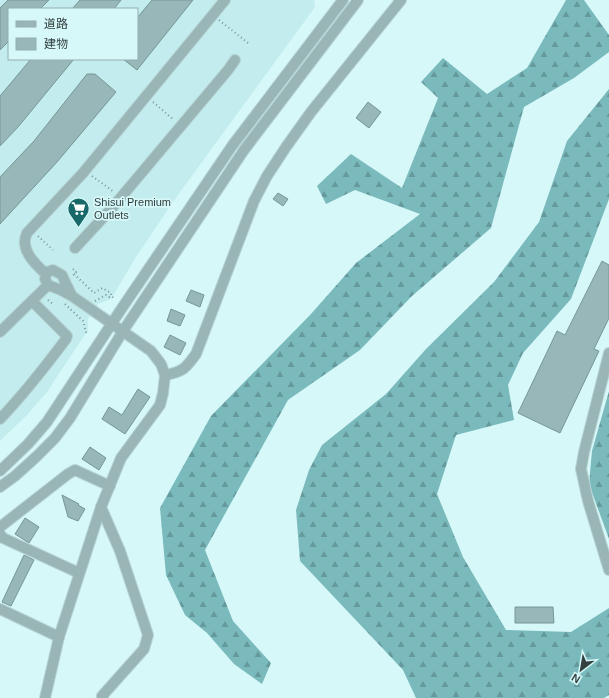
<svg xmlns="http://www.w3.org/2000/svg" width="609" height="698" font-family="Arial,'Noto Sans JP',sans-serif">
<defs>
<pattern id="forest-firs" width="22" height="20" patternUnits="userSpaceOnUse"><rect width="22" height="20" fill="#7ababd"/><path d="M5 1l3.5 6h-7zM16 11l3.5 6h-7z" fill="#65999b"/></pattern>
</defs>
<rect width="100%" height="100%" fill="#d7f8f9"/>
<path fill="#c2eced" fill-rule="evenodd" d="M0,0h314l1,7 -140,192 -39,58 -25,42 -13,5 -5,7 -5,8v11l-41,62 -20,23 -27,26zM9,9h128v50h-128z"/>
<g fill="url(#forest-firs)">
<path d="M566,0h18l25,35v17l-35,26 -50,29 -33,121 -79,68 -52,54 -72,50 -83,150 28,71 38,42 -9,21 -28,-20 -27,-31 -22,-18 -19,-40 -6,-67 51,-92 100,-102 45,-51 64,-49 -65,-24 -29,14 -9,-18 34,-32 51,34 36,-90 -17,-16 22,-24 44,36 40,-26z"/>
<path d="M609,89v110l-38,100 -48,54 -15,32 6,35 -58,15 -19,59 26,63 43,73 65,2 38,-24v87l-5,3h-188l-13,-28 -103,-109 -4,-51 13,-40 13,-25 64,-51 40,-45 68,-67 45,-60 28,-81z"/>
<path d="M609,391v148l-20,-55 3,-33z"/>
</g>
<g fill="#97b7b8" stroke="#779697">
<path d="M8,0h41l-9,9h-31v32l-9,9v-42z"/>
<path d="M80,0h41l-7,9h-42z"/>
<path d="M152,0h41l-56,70 -14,-11h14v-41z"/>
<path d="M31,59h43l-56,68 -18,19v-50z"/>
<path d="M87,74h8l21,18 -59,70 -57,62v-47l34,-36z"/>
<path d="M368,102l13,10 -12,16 -13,-10z"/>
<path d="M278,193l10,6 -5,7 -10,-7z"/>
<path d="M602,261l7,4v53l-15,31 5,2 -39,82 -42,-20 39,-82 8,4z"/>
<path d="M191,290l13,5 -4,12 -14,-6z"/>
<path d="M171,309l14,6 -5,11 -13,-5z"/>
<path d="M170,335l16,8 -6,12 -16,-8z"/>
<path d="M138,389l12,8 -25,37 -23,-15 7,-12 13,8z"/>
<path d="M90,447l16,11 -7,12 -17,-11z"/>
<path d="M62,495l17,9 -1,1 7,4 -7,12 -10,-4z"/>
<path d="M25,518l14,9 -10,16 -14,-9z"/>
<path d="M24,555l10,5 -23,46 -9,-4z"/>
<path d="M515,607h38l1,16h-39z"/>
</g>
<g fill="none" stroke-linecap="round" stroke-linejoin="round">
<defs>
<g id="minor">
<path d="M75,248l37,-40 116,-138 7,-10"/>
<path d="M46,274c-11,-10 -27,-25 -19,-41l56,-60 142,-173"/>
<path d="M0,332l48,-47"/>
<path d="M609,353l-25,99 -3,17 7,32 21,69"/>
<path d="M165,375c18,-3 21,-7 31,-21l58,-153 13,-25 19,-29 25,-35 90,-112"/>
<path d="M0,419c24,-25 45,-52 66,-80l1,-3 -35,-35"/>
<path d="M0,471l28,-27 19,-22 75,-114 110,-162 111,-146"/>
<path d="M0,487l15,-11 21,-19 19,-19 15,-20 53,-87 121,-181 114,-150"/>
<path d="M101,507l19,44 28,84 -4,14 -42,47 1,2"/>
<path d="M0,527l68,-53 7,-4 35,16"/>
<path d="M0,534l3,4 76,35"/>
<path d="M0,609l59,28"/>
<path d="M45,698l14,-61 42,-130 20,-49 39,-53 3,-12 2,-18 -4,-11 -10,-13 -79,-55 -11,-6 -13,-5 -3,-6 2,-7 6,-2 9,5 4,9 6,12"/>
</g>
</defs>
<use href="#minor" stroke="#b6d3d4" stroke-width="12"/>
<g stroke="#7e9595" stroke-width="2" stroke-dasharray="1 3" stroke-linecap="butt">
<path d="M219,20l29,23"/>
<path d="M153,102l21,18"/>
<path d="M92,176l22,16"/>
<path d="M38,236l15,14"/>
<path d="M73,269l3,3 -3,3"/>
<path d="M74,274l20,19 8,-5 9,5v3l3,2"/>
<path d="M48,300l5,4"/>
<path d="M95,301l11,-6 3,2 2,-1"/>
<path d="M65,304l18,17 3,11 2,2"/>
</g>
<use href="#minor" stroke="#99b5b5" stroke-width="10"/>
</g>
<defs>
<symbol id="supermarket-pin" viewBox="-11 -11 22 30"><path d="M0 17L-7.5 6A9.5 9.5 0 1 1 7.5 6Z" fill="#186769" stroke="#d7f8f9"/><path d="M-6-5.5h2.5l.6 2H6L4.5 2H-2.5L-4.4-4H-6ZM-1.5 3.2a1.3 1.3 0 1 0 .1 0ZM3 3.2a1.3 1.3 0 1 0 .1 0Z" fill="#fff"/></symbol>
</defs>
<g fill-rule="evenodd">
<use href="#supermarket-pin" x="66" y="196" width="25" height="34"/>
</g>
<g text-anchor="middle" stroke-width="3.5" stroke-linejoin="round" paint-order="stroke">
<g font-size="11" fill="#334040" stroke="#d7f8f9" text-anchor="start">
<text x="94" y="206">Shisui Premium<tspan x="94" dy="13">Outlets</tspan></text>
</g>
</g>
<rect x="8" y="8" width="130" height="52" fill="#d7f8f9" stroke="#95aeaf"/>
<rect x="16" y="21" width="20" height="6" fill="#99b5b5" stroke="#95aeaf"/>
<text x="44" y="28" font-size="12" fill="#334040">道路</text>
<rect x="16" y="38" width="20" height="12" fill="#97b7b8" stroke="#95aeaf"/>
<text x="44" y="48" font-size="12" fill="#334040">建物</text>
<g transform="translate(581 670) rotate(211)" stroke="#d7f8f9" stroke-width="3" paint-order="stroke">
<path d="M0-3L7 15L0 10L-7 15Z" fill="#334040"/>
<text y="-6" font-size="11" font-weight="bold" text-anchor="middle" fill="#334040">N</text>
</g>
</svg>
